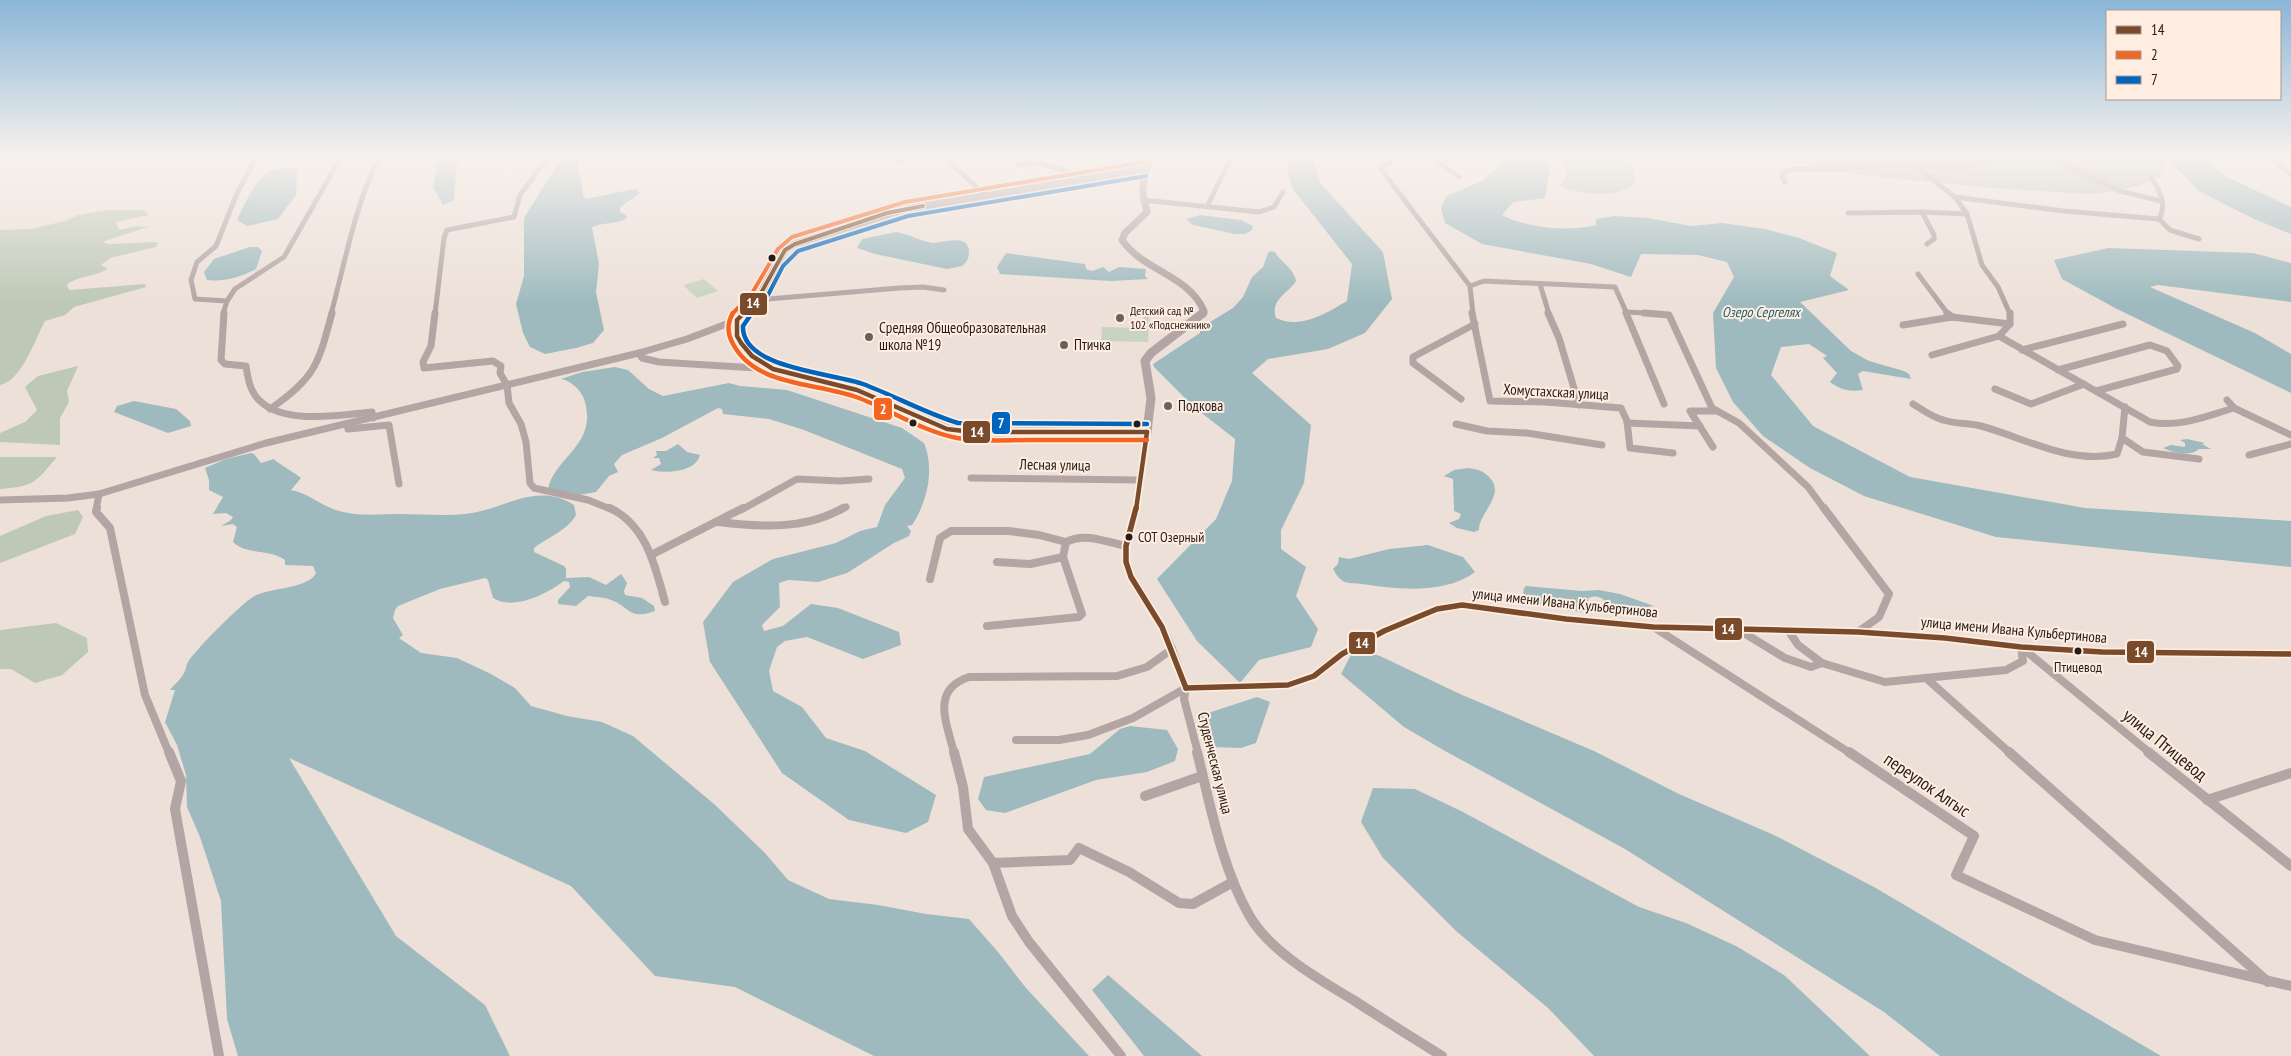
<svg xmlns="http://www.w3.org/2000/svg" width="2291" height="1056" font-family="'PT Sans Narrow',sans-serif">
<rect width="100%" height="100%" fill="#ede0d8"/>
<g fill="#c9d3c1">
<path d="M704,279l14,12 -21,7 -14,-13z"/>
<path d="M1144,311h6l-2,31 -47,-1 1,-14 41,1z"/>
</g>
<g fill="#bdc8b6">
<path d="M1561,157h67c1,6 9,21 6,26 -12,16 -60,12 -74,2l6,-9z"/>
<path d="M1765,157h396l4,7 -3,12c-22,11 -50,17 -74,18l-95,-6 -126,-12z"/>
<path d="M107,210h37l5,5 -33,7 3,8 18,-4 11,1 -46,15 6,2 50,-2 -2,5 -46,11 -9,7 7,4c-15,8 -26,6 -41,15l2,6 76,-6 1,3 -72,20 -9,8 -20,6c-10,18 -23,60 -45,64v-155l31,-1 34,-8 13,-6z"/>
<path d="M78,366l-11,25 2,11 -9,16v27l-60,-3v-9l25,-11 12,-12 -12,-23 13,-11z"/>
<path d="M0,457h57c-22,26 -22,29 -57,32z"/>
<path d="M78,510l5,7 -8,17 -75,29v-27l46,-20z"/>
<path d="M56,623l31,15 1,14 -26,23 -27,8 -24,-14h-11v-39z"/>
</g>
<g fill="#9ebabe">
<path d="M442,157l17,1 -3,12 -2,30 -11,5 -10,-18 5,-24z"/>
<path d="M562,157h15l6,39 3,3 49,-10 5,4 -20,14v5l5,2 2,4c-12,7 -23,4 -35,9l7,37 -3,28 8,38 -11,13 -17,5 -31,6 -15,-7 -7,-14 -7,-29 8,-28v-58z"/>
<path d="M1285,157h27l8,26 63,69 9,47 -27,34 -37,16 -60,10 -16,14 59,52 -7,58 -23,47v19l25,18 -10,29 22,33 -7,18 -52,13 -19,23 -43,-42 -40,-62 59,-60 16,-38 3,-42 -41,-32 -40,-40 -1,-3 47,-31v-5l33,-20 10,-11 9,-20 11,-10 5,-14 3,-2 4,1c6,11 19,16 21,29 -8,13 -26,18 -20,37 25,12 50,-5 71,-17l5,-37 -60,-76z"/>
<path d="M1498,157h46l5,14 -4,27 -32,4 -11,13c25,13 67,17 94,10v-6l18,-3 34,2 43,8 31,-3 43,6 34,9 38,15 -7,23 19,14 -49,12 51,49 18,10 35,10 5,3 2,5 -48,-8 -5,3 5,16c-13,2 -22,0 -33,-8l7,-9 -14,-15 4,-2 -18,-12 -28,3 -10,28 42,51 97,51 175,31 206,13v46l-295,-30 -132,-41 -54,-28 -47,-32 -30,-34 -17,-34 -3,-55 21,-36 -7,-15 -29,-7 -57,-1 -10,23 -40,-13 -109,-20 -37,-21 -4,-15 6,-12 35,-15 20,-18z"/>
<path d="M2165,157h34l32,22 60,28v27l-37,-15 -55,-28z"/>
<path d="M292,168l5,3 -1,24 -18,24 -31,7 -10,-6c6,-13 19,-41 31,-48 7,-4 16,-3 24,-4z"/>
<path d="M1200,215l41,5 12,6 -1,4 -7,4h-10l-42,-9 -7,-6z"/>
<path d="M896,232c13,2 26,10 37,11 10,0 36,-10 36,9 0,6 -2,10 -7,14l-15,3 -72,-15 -18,-6 5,-9z"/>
<path d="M250,247h8l4,4 -6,18c-16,8 -30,13 -49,11l-3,-8 10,-13z"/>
<path d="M2108,248l145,5 38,10v39l-133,-17 -8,2 105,46 36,21v39l-174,-84 -55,-30 -8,-19z"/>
<path d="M1006,253l79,11 1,5 6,2 11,-4 6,5 10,-5 27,2 -1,7 3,3 -37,2 -111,-7 -3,-7z"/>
<path d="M615,367l13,3 21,19 14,7 66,-13 11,3 47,4 115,38 22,15c11,26 3,60 -12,82l-5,1 4,5 -2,5 -15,7 -47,30 -29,9 -30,-2 -9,3 1,24 -18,18 2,6 19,-5 28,-22 27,4 61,24 2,13 -38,14 -56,-22 -22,4 -8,6 -8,24 4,20 29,16 24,31 39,13 71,44 -8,27 -22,11 -57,-13 -67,-47 -72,-111 -7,-40 30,-40 40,-23 63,-16 24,-12 17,-4 8,-22 20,-27 -3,-9 -98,-39 -35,-11 -46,-5 -1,-5 -4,-1 -56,30 -40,17 -8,9 4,8 -9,4 -13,16 -17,3 -31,-6c7,-33 51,-44 36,-90 -3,-9 -14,-19 -23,-20l21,-7z"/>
<path d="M134,401l42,8 14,12 1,5 -23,7 -54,-21 3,-6z"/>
<path d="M2187,439l18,4 -3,1 9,5h-12c-8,8 -26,4 -36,-1l8,-3 14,2v-4l-5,-3z"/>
<path d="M678,444l9,8 13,3c-4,17 -34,19 -49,15l10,-6 -2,-6h-6l4,-3 -1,-4h10z"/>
<path d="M251,453l3,1 7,9 13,-4c3,4 20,13 27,19l-10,12c17,3 29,15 45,20 21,7 43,4 64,4 22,0 44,2 65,0 38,-4 72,-33 109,-9l2,10c-9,16 -28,22 -42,33v4l30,14 2,3v9l23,-1 17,8 15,-11 6,9 -3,8 1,4 17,3 12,8 1,5c-26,10 -26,-5 -44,-11 -7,-3 -15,-3 -23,-4l-12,10 -18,-2v-4l12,-13 -1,-5 -5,-1c-17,13 -51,30 -71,17l-5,-18 -3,-2 -45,11 -42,17 -3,4 -2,8 10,17 -4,3 22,15 36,5 32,15 26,15 16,18 36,10 35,6 31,14 81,68 51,49 23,27 41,19 49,6 48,9 43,5 29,33 28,36 63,68h-215l-139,-69 -80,-11 -84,-90 -282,-128 107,178 89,69 25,51h-272l-11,-37 -6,-118 -21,-64 -13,-30 -1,-32 -9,-30 -12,-23 10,-32h-5c4,-5 11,-11 14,-17 2,-3 2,-8 4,-11 7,-12 53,-58 65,-65 15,-10 54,-7 63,-24l-3,-7 -28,-1v-5c-15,-11 -39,-5 -52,-18l4,-15 -4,-3 -12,2 10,-6 2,-3 -7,-4 -13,1 10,-17 -14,-7v-10l-4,-12 21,-9z"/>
<path d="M1468,468c9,1 16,3 22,10 16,17 -12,36 -11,52l-5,2 -17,-4 -8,-5 10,-4 2,-5 -7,-3 -1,-32 -9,-3 10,-6z"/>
<path d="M1428,545l35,12 12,15c-31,23 -78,17 -113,12 -6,-1 -15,0 -19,-3 -5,-3 -7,-7 -10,-12l5,-5 1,-7 10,2 40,-10z"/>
<path d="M1526,586l56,5 17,-1 21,4 34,12 -40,6c-8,-8 -11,-20 -26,-14l2,14c-18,0 -53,-5 -67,-16l1,-8z"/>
<path d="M1354,649l26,7 80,38 134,57 85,43 95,41 100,52 287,169h-221l-56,-44 -259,-163 -180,-98 -41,-24 -63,-53z"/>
<path d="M1257,697l13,5 -14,41 -15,5 -30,-1 -14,-18 2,-13z"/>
<path d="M1130,726l37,4 11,19 -3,12 -28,11 -51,8 -91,33 -19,-3 -8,-11 6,-22 106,-23 30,-25z"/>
<path d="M1373,788l42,1 48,23 176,95 47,16 50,23 48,29 86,81h-276l-46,-48 -92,-77 -73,-73 -22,-36z"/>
<path d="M1108,975l94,81h-58l-52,-66z"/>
</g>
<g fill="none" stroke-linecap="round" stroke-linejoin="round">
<g stroke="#b3a5a4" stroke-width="5">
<path d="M894,157l8,4 12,-4"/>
<path d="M944,157l41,38"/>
<path d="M1131,157l19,4"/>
<path d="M1398,157l-18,11 90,118 3,28"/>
<path d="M1432,157l27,20"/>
<path d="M1921,157l-3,9 2,4 35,27 12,17 15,51 16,22 12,27"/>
<path d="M2048,157l72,34 41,10"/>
<path d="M2269,157l22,17"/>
<path d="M1018,165l22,-2 47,15"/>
<path d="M1785,182l-3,-7 5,-4 9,-2h45l46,-4 78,2 32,-10"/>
<path d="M1955,197l109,14 95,8c8,-13 1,-30 -8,-41"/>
<path d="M1143,200l116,12 15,-5 9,-15"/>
<path d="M1207,207l24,-50"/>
<path d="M1922,212l12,23v4l-7,5"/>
<path d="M1848,213l74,-1 45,2"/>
<path d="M2159,219l11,11 29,9"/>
<path d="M1918,274l30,40"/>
<path d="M1540,284l9,30"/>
<path d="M1470,286l14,-5 131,6 12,27"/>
<path d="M757,300l142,-12 24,-1 21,3"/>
<path d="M227,301l8,-12 49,-32 57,-100"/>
<path d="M1627,312l35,2"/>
<path d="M223,314l4,-13 -32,-2 -4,-19 6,-18 19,-16 22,-55 19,-34"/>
<path d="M331,314c13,-47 25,-115 49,-157"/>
<path d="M435,314l9,-76 3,-8 67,-13 6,-22 24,-32 1,-6"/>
</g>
<g stroke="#b3a5a4" stroke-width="7">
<path d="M224,313l-3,47 4,4 21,2c2,13 4,26 14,35 25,24 81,14 112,11l1,6"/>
<path d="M435,313l-4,33 -8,16 1,6 69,-7 8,5 -1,7 7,12 2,18 12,21 5,18 4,41 4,5 54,12 25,10"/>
<path d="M1472,313l18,88 56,1 75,6 6,13 3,27 43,5"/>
<path d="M1548,313l11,25 20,67"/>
<path d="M1626,313l38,91"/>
<path d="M1644,313l25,2 43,93 27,15 69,64 17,23"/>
<path d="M1947,313l5,4"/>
<path d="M1903,325l49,-8 58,7"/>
<path d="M1999,336l151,86c29,6 56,-6 84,-14l-7,-8"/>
<path d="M2022,350l101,-26"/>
<path d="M639,353l3,5 17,4 114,7"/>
<path d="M1932,355l67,-19 11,-12v-11"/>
<path d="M2058,370l92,-25 17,6 11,15 -1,3 -81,22"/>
<path d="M1995,389l36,15 53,-20"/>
<path d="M1461,399l-48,-36v-6l62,-33"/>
<path d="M1913,404c10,6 19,13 30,16 12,4 25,3 38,6 44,12 89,39 136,28l5,-16 3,-31"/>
<path d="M2234,408l57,27"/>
<path d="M270,409c46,-32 48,-44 62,-96"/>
<path d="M1627,423l73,3"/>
<path d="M347,424l1,5 41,-4 10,59"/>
<path d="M1456,424l31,7 40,2 75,12"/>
<path d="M2122,438l21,14 56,7"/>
<path d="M1713,447l-23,-36h27"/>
<path d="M2249,455l42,-11"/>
<path d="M971,478l168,2"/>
<path d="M0,500l68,-2 31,-4 167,-51 373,-90 48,-14 50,-19"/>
<path d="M96,510l3,-16"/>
<path d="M741,510l56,-31 43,2 29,-2"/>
<path d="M841,510l5,-3"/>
<path d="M1136,510l11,-78"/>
</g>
<g stroke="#b3a5a4" stroke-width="8">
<path d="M97,508l-1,4 14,16 35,167 24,58"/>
<path d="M610,508c37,18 45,58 55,94"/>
<path d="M1136,508l-10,38v16l5,15 31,50 10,22 14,39 -2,11 14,54"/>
<path d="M1824,508l65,86 -10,23 -21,15"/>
<path d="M718,522c43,5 87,8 125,-14"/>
<path d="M651,555l92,-47"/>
<path d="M997,562l33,2 33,-7"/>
<path d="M930,579l10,-41 11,-7h58l30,4 27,7"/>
<path d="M987,626l92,-9 3,-3 -19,-57 3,-15c19,-10 41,0 60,4"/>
<path d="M1655,628l195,125"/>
<path d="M1739,630l46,28 26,9 11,-4 63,19 121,-12 17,-9 -2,-14"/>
<path d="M1788,630l10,15 24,18"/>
<path d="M2021,647l129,106"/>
<path d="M1926,678l84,75"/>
<path d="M1016,740h43l29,-5 45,-17 53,-30 102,-3 26,-9 28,-22 42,-23 53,-22 25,-4 104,14 87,8 205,5 87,6 76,9 81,5 189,2"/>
<path d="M954,753c-7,-30 -24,-63 15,-76l148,-1 30,-9 25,-18"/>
</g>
<g stroke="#b3a5a4" stroke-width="10">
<path d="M169,752l12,29 -6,28 44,247"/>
<path d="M954,752l9,35 5,42 25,34 19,53 17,26 92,114"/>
<path d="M1197,752c14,55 24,113 52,163 20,36 71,65 106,86 29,19 58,37 87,55"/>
<path d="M1849,752l125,84 -18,39 139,65 196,46"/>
<path d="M2009,752l259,230"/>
<path d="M2148,752l143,114"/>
<path d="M1145,796l57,-20"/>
<path d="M2207,800l84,-27"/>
<path d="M993,863l77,-3 9,-12 50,24 50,31 14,1 40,-22"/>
</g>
<g stroke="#b3a5a4" stroke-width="7">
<path d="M1153,157c-12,19 -12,34 -6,55l-22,21 -3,7c21,31 67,35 82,71l-2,3"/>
<path d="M743,314l14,-14 28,-50 10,-6 111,-35 239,-40"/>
</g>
<path stroke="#b3a5a4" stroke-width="9" d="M744,313l-7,7v16l4,7 11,13 21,13 84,21 90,39 25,3h175l4,-34 -6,-37 6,-8 52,-40"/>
<defs>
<path id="bus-1-far2" d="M743,314l14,-14 28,-50 10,-6 92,-31 36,-7"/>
<g id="bus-1-far1">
<path d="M744,313l-7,7v16l4,7 11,13 21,13 84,21 90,39 25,3h175"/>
<path d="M1136,510l11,-78"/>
</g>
<g id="bus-1">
<path d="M1136,508l-10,38v16l5,15 31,50 24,61"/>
<path d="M1186,688l102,-3 26,-9 28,-22 42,-23 53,-22 25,-4 104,14 87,8 205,5 87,6 76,9 81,5 189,2"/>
</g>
<path id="bus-2-far1" d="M732,314l19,-19 27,-46 14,-12 113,-35 239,-40"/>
<path id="bus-2" d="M733,313c-6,10 -6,19 -1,29 22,45 83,40 124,55 34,12 65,34 101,41 24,4 49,2 72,2 40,0 79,0 118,0"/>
<path id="bus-3-far1" d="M751,314l16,-17 16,-31 15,-15 110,-35 238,-40"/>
<path id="bus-3" d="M752,313l-9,13c-2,43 91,47 120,58 32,12 62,29 95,39l189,1"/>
</defs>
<use href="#bus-1-far2" stroke="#ffede1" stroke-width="6"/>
<use href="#bus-1-far1" stroke="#ffede1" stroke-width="8"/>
<use href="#bus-1" stroke="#ffede1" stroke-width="9"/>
<use href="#bus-2-far1" stroke="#ffede1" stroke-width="6"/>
<use href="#bus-2" stroke="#ffede1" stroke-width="8"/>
<use href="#bus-3-far1" stroke="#ffede1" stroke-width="6"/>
<use href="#bus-3" stroke="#ffede1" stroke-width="8"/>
<use href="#bus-1-far2" stroke="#7a4b2a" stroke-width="4"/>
<use href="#bus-1-far1" stroke="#7a4b2a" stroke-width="4.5"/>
<use href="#bus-1" stroke="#7a4b2a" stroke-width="5.5"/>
<use href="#bus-2-far1" stroke="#f26522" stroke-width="4"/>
<use href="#bus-2" stroke="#f26522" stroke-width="4.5"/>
<use href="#bus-3-far1" stroke="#0065bd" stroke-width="4"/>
<use href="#bus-3" stroke="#0065bd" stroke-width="4.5"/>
</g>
<linearGradient id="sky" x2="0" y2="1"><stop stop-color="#8ab6d7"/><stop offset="0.51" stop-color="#f7f1ed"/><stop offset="1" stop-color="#f7f1ed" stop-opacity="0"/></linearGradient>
<rect width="2291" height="305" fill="url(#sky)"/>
<g fill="#241c17" stroke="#ffede1" stroke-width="2">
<circle cx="772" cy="258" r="4.5"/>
<circle cx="913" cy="423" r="4.5"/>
<circle cx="1137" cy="424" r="4.5"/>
<circle cx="1129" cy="537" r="4.5"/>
<circle cx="2078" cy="651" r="4.5"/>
</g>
<g fill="#6a615b" stroke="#ffede1" stroke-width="2">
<circle cx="1120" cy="318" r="5"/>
<circle cx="869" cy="337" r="5"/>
<circle cx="1064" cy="345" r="5"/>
<circle cx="1168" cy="406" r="5"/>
</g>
<g text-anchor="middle" stroke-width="4" stroke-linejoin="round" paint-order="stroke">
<g font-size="12" fill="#241c17" stroke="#ffede1" text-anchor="start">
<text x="1130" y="315">Детский сад №<tspan x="1130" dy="14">102 «Подснежник»</tspan></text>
</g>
<g font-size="14" font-style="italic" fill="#22606b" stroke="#ffede1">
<text x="1761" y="317">Озеро Сергелях</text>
</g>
<g font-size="14" fill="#241c17" stroke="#ffede1" text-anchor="start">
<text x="1138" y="542">СОТ Озерный</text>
<text x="2078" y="672" text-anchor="middle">Птицевод</text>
</g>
<g font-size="15" fill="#241c17" stroke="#ffede1" text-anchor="start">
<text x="879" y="333">Средняя Общеобразовательная<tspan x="879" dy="17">школа №19</tspan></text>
<text x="1074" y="350">Птичка</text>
<text x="1178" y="411">Подкова</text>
</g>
<g font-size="15" fill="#241c17" stroke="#ffede1">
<text transform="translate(1556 392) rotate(3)" y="5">Хомустахская улица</text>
<text transform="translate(1055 465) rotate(1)" y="5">Лесная улица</text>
<text transform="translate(1565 603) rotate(6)" y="5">улица имени Ивана Кульбертинова</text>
<text transform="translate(2014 630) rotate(5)" y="5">улица имени Ивана Кульбертинова</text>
<text transform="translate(1215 763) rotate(76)" y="5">Студенческая улица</text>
</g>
<g font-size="18" fill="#241c17" stroke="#ffede1">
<text transform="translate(2165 745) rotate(39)" y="6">улица Птицевод</text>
<text transform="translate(1927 785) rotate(34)" y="6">переулок Алгыс</text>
</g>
</g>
<g stroke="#ffede1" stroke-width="2">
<rect x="739" y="292" width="29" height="24" rx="5" fill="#7a4b2a"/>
<rect x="873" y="397" width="20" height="24" rx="5" fill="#f26522"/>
<rect x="991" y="411" width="20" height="24" rx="5" fill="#0065bd"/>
<rect x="962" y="420" width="29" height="24" rx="5" fill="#7a4b2a"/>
<rect x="1714" y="617" width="29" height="24" rx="5" fill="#7a4b2a"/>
<rect x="1348" y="631" width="28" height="24" rx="5" fill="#7a4b2a"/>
<rect x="2126" y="640" width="29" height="24" rx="5" fill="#7a4b2a"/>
</g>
<g font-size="14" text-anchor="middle" font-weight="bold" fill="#fff">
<text x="753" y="308">14</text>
<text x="883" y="414">2</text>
<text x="1001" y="428">7</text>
<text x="977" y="437">14</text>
<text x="1728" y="634">14</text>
<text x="1362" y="648">14</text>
<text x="2141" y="657">14</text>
</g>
<rect x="2106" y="10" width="175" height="90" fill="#ffede1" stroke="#a79990"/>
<rect x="2116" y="26" width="25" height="8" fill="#7a4b2a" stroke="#a79990"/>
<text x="2151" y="35" font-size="15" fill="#241c17">14</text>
<rect x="2116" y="51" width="25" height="8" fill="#f26522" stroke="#a79990"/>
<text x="2151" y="60" font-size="15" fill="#241c17">2</text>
<rect x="2116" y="76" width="25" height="8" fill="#0065bd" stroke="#a79990"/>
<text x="2151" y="85" font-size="15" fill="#241c17">7</text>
</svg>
